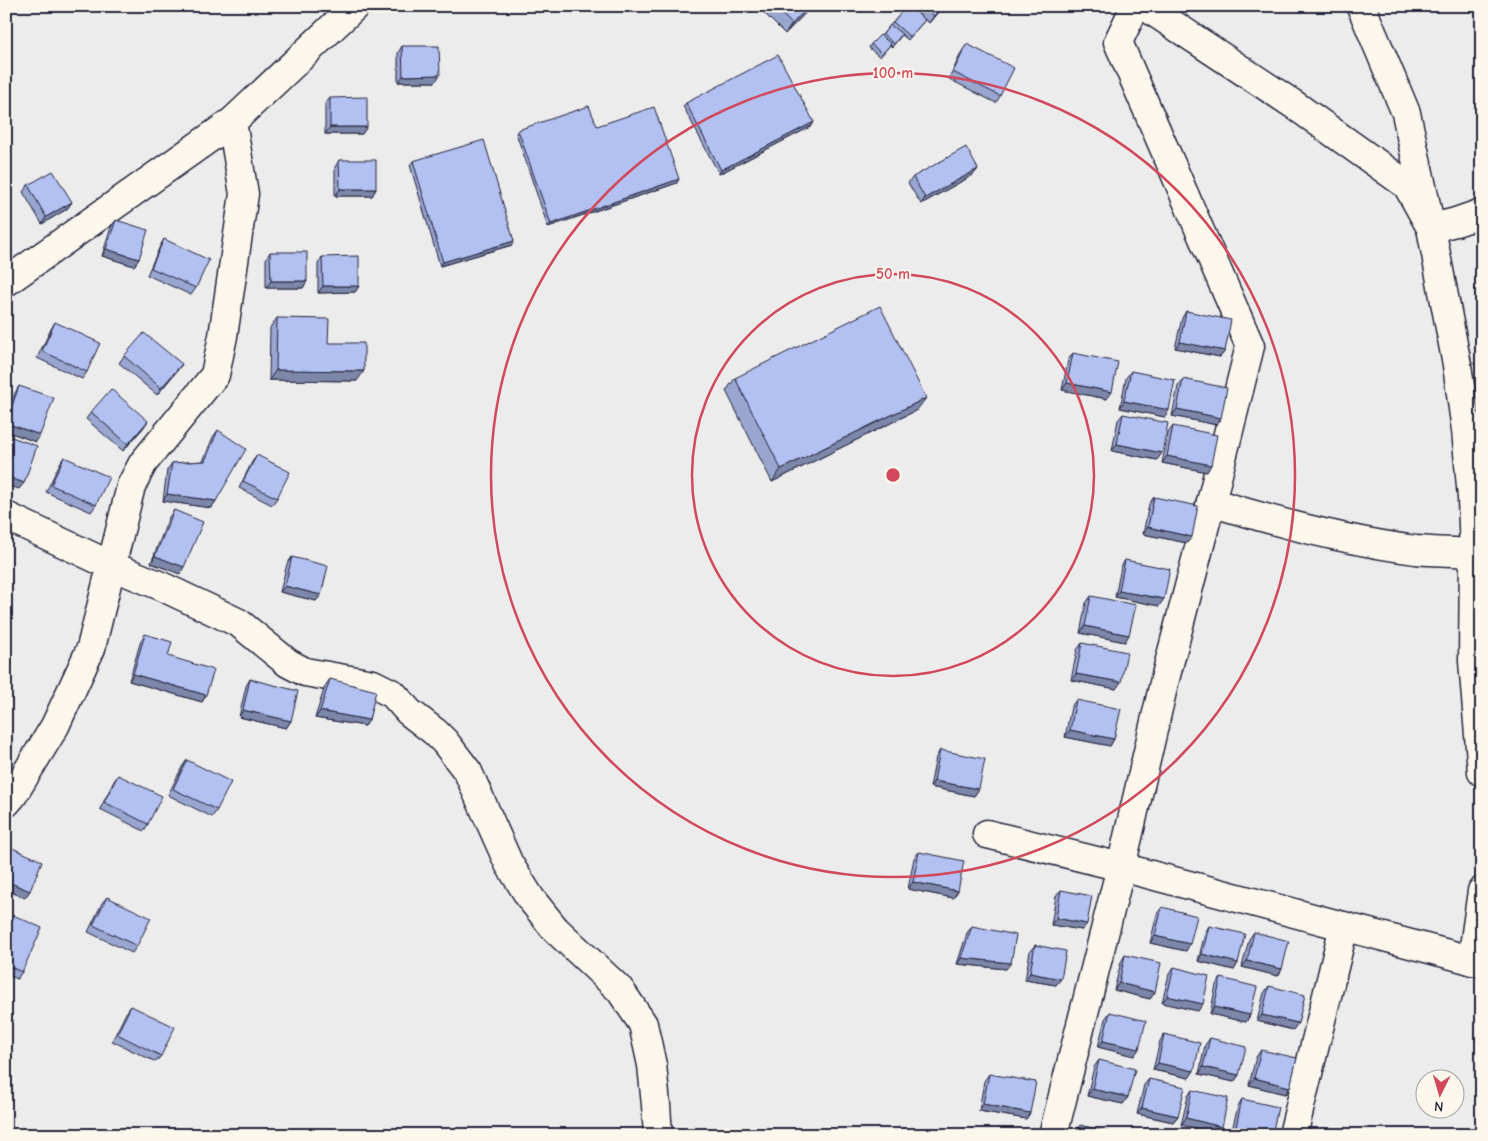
<svg xmlns="http://www.w3.org/2000/svg" width="1488" height="1141" font-family="'Comic Neue',sans-serif">
<rect width="100%" height="100%" fill="#ececed"/>
<filter id="ink" filterUnits="userSpaceOnUse"><feTurbulence type="fractalNoise" baseFrequency=".02" numOctaves="2"/><feDisplacementMap in="SourceGraphic" scale="10" xChannelSelector="R" yChannelSelector="G"/><feConvolveMatrix kernelMatrix="1 2 1 2 8 2 1 2 1" color-interpolation-filters="sRGB"/></filter>
<g filter="url(#ink)">
<g fill="none" stroke-linecap="round" stroke-linejoin="round">
<defs>
<g id="street">
<path d="M1132,6l1,5 -15,31 132,304 -39,156c67,21 135,39 205,48 22,2 44,2 66,3"/>
<path d="M1145,6l151,100 111,79 24,43 25,-6 26,-9"/>
<path d="M1361,6l45,107 25,115 26,137 9,65 6,68 2,55 -1,108 9,111"/>
<path d="M6,282l226,-160 123,-116"/>
<path d="M6,516l106,50 49,20 78,37 49,40 17,9 68,12 20,10 16,18 26,20 10,10 23,30 41,92 22,35 24,30 65,61 23,34 9,41 4,40 2,30"/>
<path d="M6,803l7,-8 42,-69 36,-78 40,-162 12,-23 72,-88 8,-39 21,-142 -12,-72"/>
<path d="M987,834l134,33 361,96"/>
<path d="M1472,961l10,-70"/>
<path d="M1053,1135l68,-268 43,-184 47,-181"/>
<path d="M1293,1135l51,-209"/>
</g>
</defs>
<use href="#street" stroke="#22223b" stroke-width="31"/>
<use href="#street" stroke="#fbf7ec" stroke-width="28"/>
</g>
<g fill="#99a6cf" stroke="#22223b">
<path d="M757,6h55l-27,28z"/>
<path d="M909,6h34l-14,17z"/>
<path d="M925,20l-17,20 -6,-5 -10,12 -2,-2 -10,12 -11,-9 2,-4 10,-8 12,-14z"/>
<path d="M967,44l33,52 -4,7 -47,-24 13,-28z"/>
<path d="M402,46l33,36h-37v-29z"/>
<path d="M330,98l32,36h-37v-30z"/>
<path d="M686,103l126,23 -93,48 -36,-68z"/>
<path d="M597,126l80,57 -129,44 -32,-94 2,-3z"/>
<path d="M339,160l37,29 -4,7h-37v-29z"/>
<path d="M413,161l101,80 -2,4 -72,21 -30,-101z"/>
<path d="M978,169l-5,6 -52,29 -13,-21 5,-6z"/>
<path d="M28,185l44,17 -5,7 -25,15 -19,-32z"/>
<path d="M116,220l23,39 -5,7 -32,-10 9,-29z"/>
<path d="M164,239l32,49 -5,7 -44,-20 13,-29z"/>
<path d="M270,252l37,29 -4,7h-37v-29z"/>
<path d="M322,257l37,29 -4,6 -37,1v-29z"/>
<path d="M1186,311l39,40 -5,6 -45,-9 7,-30z"/>
<path d="M277,318l51,25 29,38 -88,-1 1,-52z"/>
<path d="M55,322l32,50 -5,7 -45,-21 14,-29z"/>
<path d="M1073,353l34,46 -45,-9 6,-30z"/>
<path d="M124,356l58,8 -25,31 -38,-32z"/>
<path d="M1131,371l38,39 -4,7 -45,-9 6,-30z"/>
<path d="M735,378l182,32 -145,72 -46,-91z"/>
<path d="M1183,379l34,46 -45,-9 6,-30z"/>
<path d="M19,386l17,56 -30,-11v-15l9,-23z"/>
<path d="M91,412l53,15 -21,24 -37,-32z"/>
<path d="M1123,414l34,46 -45,-9 6,-31z"/>
<path d="M1173,426l34,46 -45,-9 6,-30z"/>
<path d="M218,430l-2,71 -5,7 -48,-7 4,-31 5,-7 31,-2 10,-24z"/>
<path d="M257,455l20,43 -5,7 -33,-17 13,-26z"/>
<path d="M64,457l32,48 -5,7 -45,-20 14,-29z"/>
<path d="M1154,497l33,46 -44,-9 6,-30z"/>
<path d="M174,510l6,64 -29,-11 18,-46z"/>
<path d="M292,557l29,38 -5,6 -36,-9 7,-28z"/>
<path d="M1125,560l34,46 -44,-9 6,-30z"/>
<path d="M1091,596l34,46 -45,-9 6,-30z"/>
<path d="M145,634l61,61 -4,7 -73,-21 12,-41z"/>
<path d="M1082,643l34,46 -45,-9 6,-30z"/>
<path d="M250,679l41,42 -5,7 -47,-11 7,-31z"/>
<path d="M330,679l39,41 -4,6 -50,-8 10,-32z"/>
<path d="M1076,700l38,39 -4,7 -45,-9 6,-30z"/>
<path d="M940,750l39,39 -5,7 -44,-9 6,-30z"/>
<path d="M187,760l30,50 -5,7 -44,-22 14,-28z"/>
<path d="M118,775l30,49 -4,7 -44,-22 14,-28z"/>
<path d="M919,852l34,46 -45,-9 6,-31z"/>
<path d="M1061,890l21,40 -31,-5 5,-29z"/>
<path d="M107,897l30,49 -5,7 -44,-21 14,-29z"/>
<path d="M1162,907l24,44 -36,-8 7,-29z"/>
<path d="M13,915l9,57 -5,7 -11,-5v-47l3,-5z"/>
<path d="M972,926l34,43 -49,-5 10,-31z"/>
<path d="M1209,926l29,37 -4,7 -36,-9 7,-28z"/>
<path d="M1254,932l28,37 -4,7 -36,-9 7,-28z"/>
<path d="M1035,945l21,40 -31,-5 5,-29z"/>
<path d="M1125,955l30,37 -5,7 -36,-9 7,-28z"/>
<path d="M1174,967l24,44 -36,-8 7,-29z"/>
<path d="M1221,978l29,37 -4,7 -36,-8 6,-29z"/>
<path d="M1269,986l24,44 -36,-9 7,-28z"/>
<path d="M131,1006l30,50 -5,6 -44,-21 14,-28z"/>
<path d="M1110,1012l24,44 -36,-9 7,-28z"/>
<path d="M1164,1034l25,44 -36,-8 7,-29z"/>
<path d="M1210,1038l29,37 -5,7 -35,-8 6,-29z"/>
<path d="M1261,1050l29,37 -5,7 -36,-9 7,-28z"/>
<path d="M1099,1060l29,37 -5,7 -36,-8 7,-29z"/>
<path d="M989,1074l41,39 -4,6 -47,-8 5,-30z"/>
<path d="M1149,1079l29,37 -5,6 -36,-8 7,-29z"/>
<path d="M1192,1090l25,43 -36,-8 7,-29z"/>
<path d="M1242,1099l30,36 -41,-1 7,-28z"/>
<path d="M1080,1125l36,10h-42l1,-3z"/>
</g>
<g fill="#7d87a9" stroke="#22223b">
<path d="M809,6h3l-27,28 7,-10z"/>
<path d="M942,6h1l-14,17 5,-7z"/>
<path d="M440,75l-5,7h-37l5,-6z"/>
<path d="M814,122l-2,4 -93,48 2,-4z"/>
<path d="M330,127h37l-5,7h-37z"/>
<path d="M978,169l-5,6 -52,29 4,-6z"/>
<path d="M679,179l-2,4 -129,44 3,-3z"/>
<path d="M340,189h36l-4,7h-37z"/>
<path d="M72,202l-5,7 -25,15 4,-7z"/>
<path d="M514,241l-2,4 -72,21 3,-4z"/>
<path d="M106,249l33,10 -5,7 -32,-10z"/>
<path d="M271,281h36l-4,7h-37z"/>
<path d="M323,286h36l-4,6 -37,1z"/>
<path d="M1180,342l45,9 -5,6 -45,-9z"/>
<path d="M182,364l-5,7 -20,24 4,-7z"/>
<path d="M276,370l88,1 -7,10 -88,-1z"/>
<path d="M1067,383l45,9 -5,7 -45,-9z"/>
<path d="M926,398l-9,12 -145,72 9,-13z"/>
<path d="M1124,401l45,9 -4,7 -45,-9z"/>
<path d="M1177,409l44,9 -4,7 -45,-9z"/>
<path d="M148,421l-4,6 -21,24 5,-7z"/>
<path d="M6,423l34,12 -4,7 -30,-11z"/>
<path d="M1117,444l45,9 -5,7 -45,-9z"/>
<path d="M1167,456l44,9 -4,7 -45,-9z"/>
<path d="M6,476l18,7 -5,6 -13,-4z"/>
<path d="M167,494l49,7 -5,7 -48,-7z"/>
<path d="M1148,527l44,10 -5,6 -44,-9z"/>
<path d="M155,556l29,11 -4,7 -29,-11z"/>
<path d="M285,586l36,9 -5,6 -36,-9z"/>
<path d="M1119,591l45,8 -5,7 -44,-9z"/>
<path d="M1085,626l44,9 -4,7 -45,-9z"/>
<path d="M133,674l73,21 -4,7 -73,-21z"/>
<path d="M1076,674l45,8 -5,7 -45,-9z"/>
<path d="M243,710l48,11 -5,7 -47,-11z"/>
<path d="M320,711l49,9 -4,6 -50,-8z"/>
<path d="M1070,730l44,9 -4,7 -45,-9z"/>
<path d="M934,781l45,8 -5,7 -44,-9z"/>
<path d="M6,881l24,10 -5,7 -19,-8z"/>
<path d="M913,882l45,9 -5,7 -45,-9z"/>
<path d="M1056,918l31,6 -5,6 -31,-5z"/>
<path d="M1155,936l35,8 -4,7 -36,-8z"/>
<path d="M1202,954l36,9 -4,7 -36,-9z"/>
<path d="M961,958l50,5 -5,6 -49,-5z"/>
<path d="M1247,961l35,8 -4,7 -36,-9z"/>
<path d="M1030,973l31,6 -5,6 -31,-5z"/>
<path d="M1119,983l36,9 -5,7 -36,-9z"/>
<path d="M1167,996l36,8 -5,7 -36,-8z"/>
<path d="M1214,1007l36,8 -4,7 -36,-8z"/>
<path d="M1262,1015l36,8 -5,7 -36,-9z"/>
<path d="M1103,1041l36,8 -5,7 -36,-9z"/>
<path d="M1158,1063l36,8 -5,7 -36,-8z"/>
<path d="M1203,1067l36,8 -5,7 -35,-8z"/>
<path d="M1254,1078l36,9 -5,7 -36,-9z"/>
<path d="M1092,1089l36,8 -5,7 -36,-8z"/>
<path d="M983,1104l47,9 -4,6 -47,-8z"/>
<path d="M1142,1108l36,8 -5,6 -36,-8z"/>
<path d="M1186,1118l36,9 -5,6 -36,-8z"/>
<path d="M1236,1127l31,8 -36,-1z"/>
</g>
<g fill="#b2c1f1" stroke="#22223b">
<path d="M774,6h35l-17,18z"/>
<path d="M907,6h2l16,14 -15,17 -17,-15z"/>
<path d="M922,6h20l-8,10z"/>
<path d="M890,25l12,9 -8,10 -11,-10z"/>
<path d="M880,35l11,9 -9,10 -11,-10z"/>
<path d="M967,44l47,24 -14,28 -47,-24z"/>
<path d="M402,46h37l1,29 -37,1z"/>
<path d="M778,55l36,67 -93,48 -35,-67z"/>
<path d="M367,97v30h-37v-29z"/>
<path d="M589,106l8,20 57,-19 25,72 -128,45 -33,-94z"/>
<path d="M484,140l30,101 -71,21 -30,-101z"/>
<path d="M966,147l12,22 -53,29 -12,-21z"/>
<path d="M339,160h37v29h-36z"/>
<path d="M53,171l19,31 -26,15 -18,-32z"/>
<path d="M116,220l32,10 -9,29 -33,-10z"/>
<path d="M164,239l45,21 -13,28 -45,-20z"/>
<path d="M270,252h37v29h-36z"/>
<path d="M359,256v30h-36l-1,-29z"/>
<path d="M880,306l46,92 -145,71 -46,-91z"/>
<path d="M1186,311l45,9 -6,31 -45,-9z"/>
<path d="M277,318l52,1 -1,24h36v28l-88,-1z"/>
<path d="M55,322l45,21 -13,29 -45,-21z"/>
<path d="M144,333l38,31 -21,24 -37,-32z"/>
<path d="M1073,353l45,9 -6,30 -45,-9z"/>
<path d="M1131,371l44,9 -6,30 -45,-9z"/>
<path d="M1183,379l44,9 -6,30 -44,-9z"/>
<path d="M19,386l35,12 -14,37 -34,-12z"/>
<path d="M111,389l37,32 -20,23 -37,-32z"/>
<path d="M1123,414l45,9 -6,30 -45,-9z"/>
<path d="M1173,426l44,9 -6,30 -44,-9z"/>
<path d="M218,430l28,19 -30,52 -49,-7 5,-31 33,-2z"/>
<path d="M6,435l31,11 -13,37 -18,-7z"/>
<path d="M257,455l33,17 -13,26 -34,-17z"/>
<path d="M64,457l45,20 -13,28 -45,-20z"/>
<path d="M1154,497l44,9 -6,31 -44,-10z"/>
<path d="M174,510l29,12 -19,45 -29,-11z"/>
<path d="M292,557l36,9 -7,29 -36,-9z"/>
<path d="M1125,560l45,9 -6,30 -45,-8z"/>
<path d="M1091,596l45,9 -7,30 -44,-9z"/>
<path d="M145,634l27,8 -4,14 46,14 -8,25 -73,-21z"/>
<path d="M1082,643l45,9 -6,30 -45,-8z"/>
<path d="M250,679l48,12 -7,30 -48,-11z"/>
<path d="M330,679l46,12 -7,29 -49,-9z"/>
<path d="M1076,700l45,9 -7,30 -44,-9z"/>
<path d="M940,750l45,9 -6,30 -45,-8z"/>
<path d="M187,760l44,22 -14,28 -44,-21z"/>
<path d="M118,775l44,21 -14,28 -44,-22z"/>
<path d="M10,847l32,14 -12,30 -24,-10v-23z"/>
<path d="M919,852l45,9 -6,30 -45,-9z"/>
<path d="M1061,890l31,6 -5,28 -31,-6z"/>
<path d="M107,897l44,21 -14,28 -44,-21z"/>
<path d="M1162,907l35,9 -7,28 -35,-8z"/>
<path d="M13,915l29,13 -20,44 -16,-7v-34z"/>
<path d="M972,926l44,9 -5,28 -50,-5z"/>
<path d="M1209,926l36,8 -7,29 -36,-9z"/>
<path d="M1254,932l35,9 -7,28 -35,-8z"/>
<path d="M1035,945l31,6 -5,28 -31,-6z"/>
<path d="M1125,955l36,8 -6,29 -36,-9z"/>
<path d="M1174,967l35,9 -6,28 -36,-8z"/>
<path d="M1221,978l36,9 -7,28 -36,-8z"/>
<path d="M1269,986l36,9 -7,28 -36,-8z"/>
<path d="M131,1006l44,21 -14,29 -44,-22z"/>
<path d="M1110,1012l36,9 -7,28 -36,-8z"/>
<path d="M1164,1034l36,9 -6,28 -36,-8z"/>
<path d="M1210,1038l36,9 -7,28 -36,-8z"/>
<path d="M1261,1050l36,8 -7,29 -36,-9z"/>
<path d="M1099,1060l36,9 -7,28 -36,-8z"/>
<path d="M989,1074l47,8 -6,31 -47,-9z"/>
<path d="M1149,1079l36,8 -7,29 -36,-8z"/>
<path d="M1192,1090l36,8 -6,29 -36,-9z"/>
<path d="M1242,1099l36,8 -6,28h-5l-31,-8z"/>
<path d="M1080,1125l36,9v1h-38z"/>
</g>
</g>
<g fill="none" stroke="#d1495b" stroke-width="2.5">
<circle cx="893" cy="475" r="201"/>
<circle cx="893" cy="475" r="402"/>
</g>
<circle cx="893" cy="475" r="8" fill="#d1495b" stroke="#fbf7ec" stroke-width="2.5"/>
<g font-size="15" text-anchor="middle" font-weight="bold" fill="#d1495b" stroke="#fbf7ec" stroke-width="4" stroke-linejoin="round" paint-order="stroke">
<text x="893" y="78">100 m</text>
<text x="893" y="279">50 m</text>
</g>
<rect width="1488" height="1141" fill="none" stroke="#fbf7ec" stroke-width="25"/>
<rect x="12" y="12" width="1463" height="1116" fill="none" stroke="#22223b" stroke-width="2" filter="url(#ink)"/>
<g transform="translate(1440 1094) rotate(185)"><circle r="24" fill="#fbf7ec" stroke="#a4a2a5"/>
<path d="M0-4L9 19L0 12L-9 19Z" fill="#d1495b"/>
<text y="-8" font-size="14" font-weight="bold" text-anchor="middle" fill="#22223b">N</text>
</g>
</svg>
